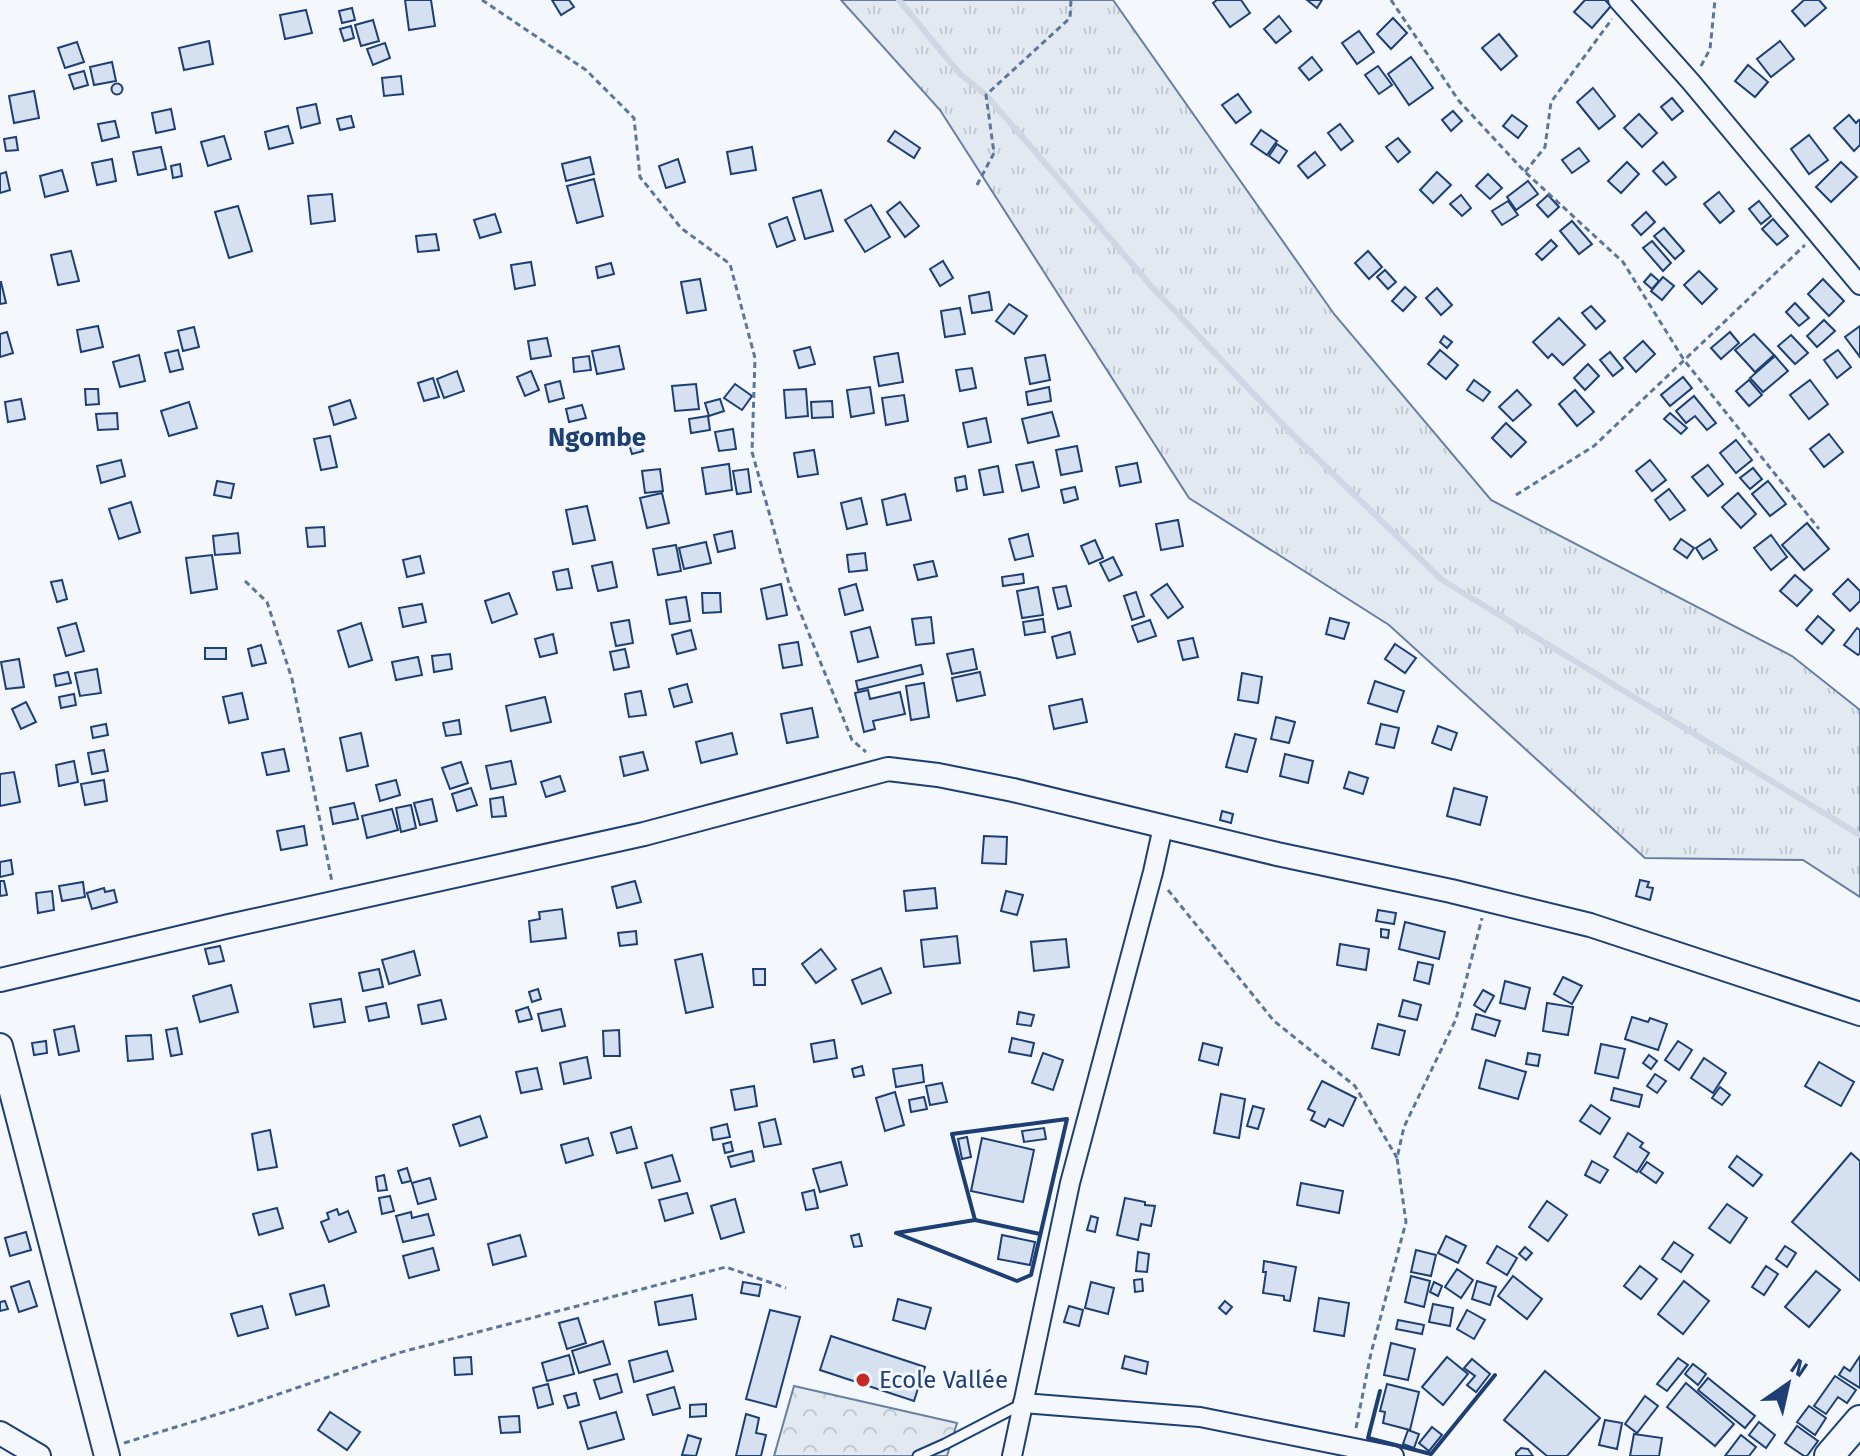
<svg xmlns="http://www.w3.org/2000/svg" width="1860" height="1456" font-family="'Fira Sans',sans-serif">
<defs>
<pattern id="grass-tufts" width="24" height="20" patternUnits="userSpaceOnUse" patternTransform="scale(2)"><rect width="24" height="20" fill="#e3e9f0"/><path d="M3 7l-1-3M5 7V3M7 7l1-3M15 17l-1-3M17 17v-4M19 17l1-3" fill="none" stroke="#c2c9d1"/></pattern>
<pattern id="park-crowns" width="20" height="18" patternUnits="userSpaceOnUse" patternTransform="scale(2)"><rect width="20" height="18" fill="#e3e9f0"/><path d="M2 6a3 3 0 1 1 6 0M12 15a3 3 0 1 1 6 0" fill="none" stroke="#c2c9d1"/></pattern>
</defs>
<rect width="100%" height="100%" fill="#f4f7fb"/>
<path fill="url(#grass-tufts)" stroke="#687fa3" stroke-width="2" d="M841,0h272l221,314 157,186 301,156 68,54v187l-57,-37 -158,-2 -256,-233 -200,-127 -249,-388z"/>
<path fill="url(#park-crowns)" stroke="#687fa3" stroke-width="2" d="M794,1386l163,37 -10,33h-173z"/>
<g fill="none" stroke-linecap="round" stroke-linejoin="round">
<path stroke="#cfd7e4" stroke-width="6" d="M899,0l61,74 26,21 166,192 135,142 155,151 418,255"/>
</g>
<g fill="#d5e0f0" stroke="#1d3f73" stroke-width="2">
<path d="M405,0h26l4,26 -26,4z"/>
<path d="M552,0h17l5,7 -13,8z"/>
<path d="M1217,0h24l9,13 -20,14 -17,-24z"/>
<path d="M1307,0h15l-5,8z"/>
<path d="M1585,0h20l6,6 -19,22 -18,-16z"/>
<path d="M1804,0h15l7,8 -21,18 -13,-15z"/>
<path d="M352,8l3,12 -13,3 -3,-12z"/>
<path d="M306,10l6,23 -27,6 -5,-24z"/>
<path d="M1279,16l12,15 -15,12 -12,-14z"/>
<path d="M1393,18l14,15 -16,16 -14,-15z"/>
<path d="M373,20l6,21 -18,5 -6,-21z"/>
<path d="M351,26l3,12 -10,3 -4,-12z"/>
<path d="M1359,31l15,21 -17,12 -15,-21z"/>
<path d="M1499,34l18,22 -16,14 -19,-22z"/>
<path d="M209,41l4,23 -29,6 -5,-22z"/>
<path d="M1780,41l14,18 -23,18 -14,-18z"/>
<path d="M77,42l7,20 -19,6 -7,-20z"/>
<path d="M385,43l5,15 -17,7 -6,-16z"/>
<path d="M1312,57l10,13 -13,10 -10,-12z"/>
<path d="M1411,57l22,31 -24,17 -21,-31z"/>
<path d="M112,62l4,19 -22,4 -4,-18z"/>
<path d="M1748,65l20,17 -13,15 -20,-16z"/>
<path d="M1378,66l14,19 -13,9 -14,-19z"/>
<path d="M84,71l4,14 -14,4 -5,-14z"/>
<path d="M401,76l2,18 -19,2 -2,-18z"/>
<circle cx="117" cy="89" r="5.5"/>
<path d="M1593,88l22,28 -16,13 -22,-27z"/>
<path d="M34,91l5,27 -25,5 -5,-27z"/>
<path d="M1238,94l13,18 -15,11 -14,-18z"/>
<path d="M1672,98l11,13 -11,9 -11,-13z"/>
<path d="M316,104l4,19 -19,5 -4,-20z"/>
<path d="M171,109l4,20 -19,4 -4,-20z"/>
<path d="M1453,111l9,10 -11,10 -9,-11z"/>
<path d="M1639,114l18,19 -15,14 -18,-19z"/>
<path d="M1512,115l15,11 -9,12 -15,-12z"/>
<path d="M1849,115l7,8 3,-3 1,1v24l-6,6 -20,-23z"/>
<path d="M351,116l3,11 -14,3 -3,-11z"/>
<path d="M115,121l4,16 -17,4 -4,-17z"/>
<path d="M1340,124l13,17 -12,9 -13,-17z"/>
<path d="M288,126l5,17 -24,6 -4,-17z"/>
<path d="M1261,130l16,11 -10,14 -16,-11z"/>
<path d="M895,131l25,17 -6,10 -26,-17z"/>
<path d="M1809,135l19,25 -19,14 -18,-25z"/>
<path d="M224,136l7,23 -23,7 -7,-24z"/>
<path d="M16,137l2,13 -12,1 -2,-12z"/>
<path d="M1398,138l12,14 -12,10 -12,-15z"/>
<path d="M1277,144l10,7 -8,12 -10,-7z"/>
<path d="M161,147l5,22 -28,6 -5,-23z"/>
<path d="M752,147l4,23 -25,4 -4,-22z"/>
<path d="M1579,148l10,13 -17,12 -10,-13z"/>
<path d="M1315,152l10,13 -17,13 -10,-12z"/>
<path d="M590,157l4,17 -28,7 -4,-17z"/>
<path d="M112,159l4,22 -19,4 -5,-22z"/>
<path d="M678,159l7,23 -19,6 -7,-22z"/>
<path d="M1627,162l12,12 -18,19 -13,-12z"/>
<path d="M1663,162l13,15 -10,8 -13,-14z"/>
<path d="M1841,162l16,15 -26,25 -15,-15z"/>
<path d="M180,164l2,12 -9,2 -2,-12z"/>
<path d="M62,170l6,21 -23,6 -5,-21z"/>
<path d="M6,172l4,18 -10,3v-19z"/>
<path d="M1437,172l14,13 -18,18 -13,-13z"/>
<path d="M1488,174l14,14 -12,11 -14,-13z"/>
<path d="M594,179l9,37 -26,7 -10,-37z"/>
<path d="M1528,181l10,13 -22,16 -9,-13z"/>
<path d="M821,190l12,41 -28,8 -12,-41z"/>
<path d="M1719,192l15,19 -14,12 -16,-19z"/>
<path d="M332,194l3,27 -24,3 -3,-28z"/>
<path d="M1461,195l10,13 -9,8 -12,-12z"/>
<path d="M1548,195l11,12 -11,10 -11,-12z"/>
<path d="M1508,201l10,14 -16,10 -10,-14z"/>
<path d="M1759,201l12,15 -10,8 -12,-15z"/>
<path d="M900,202l19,24 -14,11 -18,-25z"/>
<path d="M871,205l19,32 -25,15 -20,-32z"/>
<path d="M238,206l14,45 -23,7 -14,-46z"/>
<path d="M1646,212l9,10 -14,13 -9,-10z"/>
<path d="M495,214l6,18 -21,6 -6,-18z"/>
<path d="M787,217l8,23 -18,7 -8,-23z"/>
<path d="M1773,219l15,17 -11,9 -15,-16z"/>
<path d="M1572,221l20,23 -13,10 -19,-23z"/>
<path d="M1664,228l20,23 -9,8 -21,-23z"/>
<path d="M436,234l3,16 -21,2 -2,-16z"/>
<path d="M1551,240l6,6 -15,14 -6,-6z"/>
<path d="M1652,241l19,22 -8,8 -20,-23z"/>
<path d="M71,251l8,30 -21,4 -7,-30z"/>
<path d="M1368,251l14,16 -13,12 -14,-16z"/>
<path d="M943,261l10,17 -13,8 -10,-17z"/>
<path d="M531,262l4,23 -20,4 -4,-24z"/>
<path d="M611,263l3,11 -16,4 -2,-11z"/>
<path d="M1385,270l11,12 -8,7 -11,-12z"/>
<path d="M1699,271l18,18 -15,15 -18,-19z"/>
<path d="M1651,274l8,7 -7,8 -8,-7z"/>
<path d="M1663,277l11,9 -12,14 -11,-9z"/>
<path d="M700,279l6,31 -19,3 -6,-31z"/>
<path d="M1823,279l21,22 -15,15 -21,-22z"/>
<path d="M0,282h1l5,21 -6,1z"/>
<path d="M1405,287l11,10 -13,14 -11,-10z"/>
<path d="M1437,288l15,17 -11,10 -15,-17z"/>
<path d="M989,292l3,18 -20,3 -3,-17z"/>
<path d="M1795,303l14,15 -10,8 -13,-14z"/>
<path d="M1009,304l18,12 -13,18 -18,-13z"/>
<path d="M1591,306l14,15 -9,8 -14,-16z"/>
<path d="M960,308l5,26 -20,3 -4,-26z"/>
<path d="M1559,318l26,27 -22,20 -11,-11 -4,4 -15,-16z"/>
<path d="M1824,320l11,11 -18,16 -10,-11z"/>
<path d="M98,326l5,21 -22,5 -4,-22z"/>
<path d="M1860,326v31l-15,-20z"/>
<path d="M194,327l5,20 -16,4 -5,-20z"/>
<path d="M7,332l6,21 -13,4v-23z"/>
<path d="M1730,332l9,11 -18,16 -10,-11z"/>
<path d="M1754,334l20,21 -19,17 -20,-22z"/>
<path d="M1791,335l17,18 -13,11 -17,-18z"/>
<path d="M1444,336l8,6 -5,6 -7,-6z"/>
<path d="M547,338l4,18 -20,3 -3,-18z"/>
<path d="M1643,341l12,13 -19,18 -12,-14z"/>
<path d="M619,346l5,23 -27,5 -5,-23z"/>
<path d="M810,347l5,17 -16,4 -5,-17z"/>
<path d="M178,350l5,19 -13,3 -5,-19z"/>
<path d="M1440,350l18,15 -12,14 -18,-15z"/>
<path d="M1838,350l13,17 -14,11 -13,-18z"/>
<path d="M1610,352l13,16 -10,8 -13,-16z"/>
<path d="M898,353l5,29 -24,4 -5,-29z"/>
<path d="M139,355l6,26 -25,6 -7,-25z"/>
<path d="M1045,355l5,25 -20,4 -5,-26z"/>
<path d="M589,356l2,14 -17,2 -1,-14z"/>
<path d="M1775,356l13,15 -25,21 -13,-14z"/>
<path d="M1588,364l11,12 -14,14 -11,-12z"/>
<path d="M972,368l4,20 -16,3 -4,-21z"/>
<path d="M457,371l7,20 -20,7 -7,-19z"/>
<path d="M531,371l8,19 -14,6 -8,-19z"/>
<path d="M1683,377l9,11 -22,18 -9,-11z"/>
<path d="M433,378l6,19 -15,4 -6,-18z"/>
<path d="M1474,380l16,12 -7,9 -16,-11z"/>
<path d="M1749,380l13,15 -13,11 -13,-15z"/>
<path d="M1810,380l18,24 -19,15 -19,-24z"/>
<path d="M560,381l4,17 -15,4 -4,-17z"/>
<path d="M696,384l3,25 -24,2 -3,-25z"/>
<path d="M735,384l17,12 -10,14 -18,-12z"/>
<path d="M870,387l4,26 -23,4 -4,-27z"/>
<path d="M1049,387l2,14 -23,4 -2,-13z"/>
<path d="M85,389h13l1,15 -13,1z"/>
<path d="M806,389l2,27 -22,2 -2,-28z"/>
<path d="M1517,390l14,15 -18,16 -14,-14z"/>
<path d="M1575,390l19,22 -17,14 -18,-22z"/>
<path d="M904,395l4,26 -22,4 -4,-27z"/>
<path d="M1694,396l22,27 -9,7 -12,-14 -9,7 -10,-12z"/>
<path d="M21,399l4,20 -17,3 -3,-20z"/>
<path d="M720,399l4,12 -15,5 -4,-13z"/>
<path d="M350,400l6,18 -22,7 -5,-18z"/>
<path d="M832,401l1,16 -21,1 -1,-16z"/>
<path d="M189,402l8,26 -28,8 -8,-25z"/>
<path d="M582,405l4,13 -17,4 -3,-13z"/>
<path d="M1052,412l7,24 -31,7 -6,-24z"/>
<path d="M117,413l1,16 -20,1 -2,-16z"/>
<path d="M1670,413l17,15 -6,6 -17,-15z"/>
<path d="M708,416l2,14 -19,3 -2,-14z"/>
<path d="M986,418l5,24 -23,5 -5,-24z"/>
<path d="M1506,423l20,19 -15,15 -19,-19z"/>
<path d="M733,429l3,20 -17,2 -4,-19z"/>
<path d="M1829,434l14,18 -19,15 -14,-18z"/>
<path d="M638,435l5,16 -11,3 -5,-16z"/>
<path d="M330,436l7,31 -16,3 -7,-31z"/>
<path d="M1736,440l16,20 -16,13 -16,-20z"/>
<path d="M1077,446l5,25 -21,4 -5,-25z"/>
<path d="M814,450l4,24 -20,3 -4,-24z"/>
<path d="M121,460l4,16 -24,7 -4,-17z"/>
<path d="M1650,460l16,20 -14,11 -16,-20z"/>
<path d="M1033,462l6,25 -17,4 -6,-26z"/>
<path d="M1137,463l4,19 -21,4 -4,-19z"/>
<path d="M729,464l3,26 -26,4 -4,-26z"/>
<path d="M1708,465l15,19 -15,12 -16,-19z"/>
<path d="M998,466l5,26 -19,3 -5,-25z"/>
<path d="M1753,468l9,11 -12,10 -10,-11z"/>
<path d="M660,469l3,22 -18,2 -3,-22z"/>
<path d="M748,469l3,23 -14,2 -4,-23z"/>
<path d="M965,476l2,13 -10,2 -2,-13z"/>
<path d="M217,481l17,3 -3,14 -17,-3z"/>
<path d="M1768,481l18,23 -16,12 -18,-22z"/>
<path d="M1075,487l3,12 -14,4 -3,-13z"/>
<path d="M1669,489l16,21 -15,10 -15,-20z"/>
<path d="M662,493l7,30 -22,5 -7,-30z"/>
<path d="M1738,493l18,21 -15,14 -19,-21z"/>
<path d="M905,494l6,26 -24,5 -5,-25z"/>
<path d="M861,498l6,26 -20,5 -6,-26z"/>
<path d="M131,502l9,30 -21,7 -10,-30z"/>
<path d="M587,506l8,34 -22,4 -7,-34z"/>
<path d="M1178,520l5,26 -22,4 -5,-26z"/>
<path d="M1807,523l22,26 -25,21 -22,-25z"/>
<path d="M324,527l1,19 -17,1 -2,-19z"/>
<path d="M732,531l3,17 -17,4 -4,-17z"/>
<path d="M238,533l2,20 -25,2 -2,-19z"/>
<path d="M1028,534l5,22 -18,4 -6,-21z"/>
<path d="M1771,535l16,22 -16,13 -17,-22z"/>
<path d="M1681,539l13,9 -7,10 -13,-9z"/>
<path d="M1710,539l7,11 -14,9 -7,-11z"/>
<path d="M1095,540l8,18 -14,6 -8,-18z"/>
<path d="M706,542l5,21 -27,6 -5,-21z"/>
<path d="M676,545l5,26 -23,4 -5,-26z"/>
<path d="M865,553l2,17 -18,2 -2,-17z"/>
<path d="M212,555l5,34 -26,4 -5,-35z"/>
<path d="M420,556l4,17 -17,4 -4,-17z"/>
<path d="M1113,557l9,18 -13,6 -9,-18z"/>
<path d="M933,561l4,15 -19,4 -4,-15z"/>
<path d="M612,562l5,25 -19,4 -6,-25z"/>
<path d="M568,569l4,19 -15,2 -4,-18z"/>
<path d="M1023,574l1,9 -21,3 -1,-9z"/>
<path d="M1795,575l17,15 -15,16 -17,-15z"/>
<path d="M1848,579l12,12v10l-10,10 -17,-17z"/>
<path d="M62,580l5,19 -10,3 -6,-20z"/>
<path d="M781,584l6,31 -20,4 -6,-30z"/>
<path d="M856,584l7,26 -18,5 -6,-26z"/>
<path d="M1167,584l16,23 -15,11 -17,-23z"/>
<path d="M1066,586l5,20 -13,3 -5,-21z"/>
<path d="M1038,587l5,28 -21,3 -5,-27z"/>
<path d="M1136,592l8,24 -12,4 -8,-24z"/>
<path d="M509,593l8,21 -25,9 -7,-22z"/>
<path d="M702,593h18l1,19 -18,1z"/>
<path d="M686,597l4,24 -20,3 -4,-24z"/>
<path d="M422,604l4,18 -23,5 -4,-19z"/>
<path d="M1818,616l16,14 -12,14 -16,-14z"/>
<path d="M931,617l3,26 -18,2 -4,-26z"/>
<path d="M1330,618l19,5 -5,16 -18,-5z"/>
<path d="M1043,619l2,13 -20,3 -2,-13z"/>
<path d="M629,620l4,23 -17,3 -5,-23z"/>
<path d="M1150,620l6,16 -18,6 -6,-16z"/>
<path d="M76,623l8,28 -18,5 -8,-28z"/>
<path d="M361,623l11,37 -23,7 -11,-36z"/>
<path d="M870,627l8,30 -20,5 -7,-30z"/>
<path d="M1857,628l3,2v23l-2,2 -14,-10z"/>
<path d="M691,630l5,19 -19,5 -5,-19z"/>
<path d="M1070,632l5,22 -18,4 -5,-21z"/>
<path d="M553,634l4,19 -17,4 -5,-18z"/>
<path d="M1193,638l5,19 -15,3 -5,-19z"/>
<path d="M798,642l4,23 -19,3 -4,-23z"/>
<path d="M1395,644l21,14 -11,15 -20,-14z"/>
<path d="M261,645l5,18 -14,3 -4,-17z"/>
<rect x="205" y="648" width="21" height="11"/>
<path d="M625,649l4,18 -15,3 -4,-18z"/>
<path d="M973,649l4,20 -25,5 -5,-20z"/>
<path d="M450,654l2,15 -18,3 -2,-16z"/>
<path d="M418,657l4,18 -26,5 -4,-18z"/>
<path d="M19,659l5,28 -18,2 -5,-27z"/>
<path d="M921,665l2,9 -65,16 -2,-9z"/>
<path d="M97,669l4,24 -21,3 -5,-23z"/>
<path d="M68,672l3,11 -15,3 -2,-11z"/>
<path d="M980,672l5,23 -28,6 -5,-23z"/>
<path d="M1242,673l20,4 -4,26 -20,-3z"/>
<path d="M1375,681l29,10 -7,21 -29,-9z"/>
<path d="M924,683l5,34 -18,3 -5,-34z"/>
<path d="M687,684l5,18 -18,5 -5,-18z"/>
<path d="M868,690l2,9 30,-7 5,22 -32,7 2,8 -11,3 -9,-39z"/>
<path d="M641,691l5,24 -17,2 -4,-23z"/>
<path d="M242,693l6,26 -19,4 -6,-26z"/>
<path d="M74,694l2,11 -15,3 -2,-11z"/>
<path d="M545,697l6,25 -40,9 -5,-25z"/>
<path d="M1082,699l5,23 -33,7 -5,-23z"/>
<path d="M26,702l10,20 -15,7 -9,-20z"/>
<path d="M812,708l6,29 -31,6 -6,-29z"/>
<path d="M1276,717l19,5 -6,21 -18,-4z"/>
<path d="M459,720l2,14 -15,2 -3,-13z"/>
<path d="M106,724l2,11 -15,3 -2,-11z"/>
<path d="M1381,724l18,4 -5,20 -18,-4z"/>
<path d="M1438,726l19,7 -6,17 -19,-7z"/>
<path d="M361,733l7,33 -21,5 -7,-33z"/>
<path d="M732,733l5,21 -36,9 -5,-21z"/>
<path d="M1235,734l21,5 -9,33 -21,-5z"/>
<path d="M284,749l5,22 -22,4 -5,-22z"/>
<path d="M104,750l4,21 -16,3 -4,-21z"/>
<path d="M643,752l5,18 -24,6 -4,-19z"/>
<path d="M1285,754l28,7 -5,22 -28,-7z"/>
<path d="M74,761l4,21 -19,4 -3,-21z"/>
<path d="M511,761l5,23 -25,5 -5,-23z"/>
<path d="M461,762l7,21 -18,6 -8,-21z"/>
<path d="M14,772l6,30 -20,4v-32z"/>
<path d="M1349,772l19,6 -5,16 -19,-6z"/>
<path d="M560,776l5,15 -19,6 -5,-15z"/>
<path d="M104,780l3,21 -22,4 -4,-21z"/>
<path d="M396,780l4,15 -20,6 -4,-16z"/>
<path d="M471,788l6,17 -20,6 -5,-17z"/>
<path d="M1454,788l33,9 -7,28 -33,-9z"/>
<path d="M503,797l3,19 -14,1 -2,-18z"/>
<path d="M432,799l5,22 -17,4 -6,-22z"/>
<path d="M354,803l4,16 -25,5 -3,-16z"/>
<path d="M411,805l5,23 -15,4 -5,-24z"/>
<path d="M392,809l6,21 -31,8 -5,-22z"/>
<path d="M1222,811l11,3 -2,9 -11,-3z"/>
<path d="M304,826l3,19 -26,5 -4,-19z"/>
<path d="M984,836l23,1 -1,27 -24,-1z"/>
<path d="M11,860l2,14 -13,3v-15z"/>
<path d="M1640,880l9,2 -2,5 6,1 -3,12 -14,-4z"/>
<path d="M0,881h4l3,14 -7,1z"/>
<path d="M635,881l6,21 -24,6 -5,-21z"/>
<path d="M83,882l2,15 -23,4 -3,-15z"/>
<path d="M104,888l1,4 9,-2 3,12 -25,7 -5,-16z"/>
<path d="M935,888l2,20 -31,3 -2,-20z"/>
<path d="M52,891l2,19 -16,3 -2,-20z"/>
<path d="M1006,891l17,4 -6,20 -16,-4z"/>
<path d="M562,909l4,29 -35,4 -2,-21 11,-2 -1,-7z"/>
<path d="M1378,910l18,3 -2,11 -18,-3z"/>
<path d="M1405,922l40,10 -6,27 -40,-10z"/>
<path d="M1381,929l8,1 -1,8 -7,-1z"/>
<path d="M636,931l1,13 -17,2 -2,-13z"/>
<path d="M957,936l3,27 -36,4 -3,-27z"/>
<path d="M1066,939l3,28 -35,4 -3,-29z"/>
<path d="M1340,944l29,5 -3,21 -29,-5z"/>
<path d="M220,946l4,15 -15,3 -4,-15z"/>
<path d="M821,949l15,20 -20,14 -14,-19z"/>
<path d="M414,951l6,24 -31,9 -7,-24z"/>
<path d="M702,954l11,53 -27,6 -11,-53z"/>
<path d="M1418,962l15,3 -4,19 -15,-4z"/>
<path d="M881,968l10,25 -29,11 -10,-24z"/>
<path d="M379,969l4,18 -20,4 -4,-18z"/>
<path d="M753,969h12v16h-11z"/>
<path d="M1563,977l19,9 -10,18 -18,-10z"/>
<path d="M1505,981l25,7 -5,21 -25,-6z"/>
<path d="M231,985l7,27 -38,10 -7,-26z"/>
<path d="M538,989l3,10 -9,3 -3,-10z"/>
<path d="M1483,990l11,6 -9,16 -11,-7z"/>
<path d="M341,999l4,23 -31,5 -4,-23z"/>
<path d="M441,1000l5,19 -24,5 -4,-19z"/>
<path d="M1403,1000l18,5 -4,15 -18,-4z"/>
<path d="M386,1003l3,14 -20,4 -3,-14z"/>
<path d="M1547,1003l26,4 -5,28 -25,-4z"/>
<path d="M528,1007l4,12 -13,3 -3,-11z"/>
<path d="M561,1009l4,17 -23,5 -4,-17z"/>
<path d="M1019,1012l15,3 -3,11 -14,-2z"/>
<path d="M1476,1014l24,7 -5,15 -23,-7z"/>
<path d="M1632,1017l16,5 2,-4 17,6 -9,26 -33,-11z"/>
<path d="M1378,1024l27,7 -6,24 -27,-7z"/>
<path d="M74,1026l5,25 -20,4 -5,-25z"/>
<path d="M177,1028l5,26 -11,2 -5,-26z"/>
<path d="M619,1030l1,26h-16l-1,-25z"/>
<path d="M151,1035l2,24 -25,2 -2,-25z"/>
<path d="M1012,1038l22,5 -3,13 -22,-4z"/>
<path d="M834,1040l3,18 -23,4 -3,-18z"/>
<path d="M46,1041l1,12 -13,2 -2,-12z"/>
<path d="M1678,1041l14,9 -13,20 -14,-10z"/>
<path d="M1203,1043l19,5 -4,17 -19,-5z"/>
<path d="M1601,1044l24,5 -7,29 -23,-5z"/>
<path d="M1043,1053l20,7 -10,30 -21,-7z"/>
<path d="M1528,1053l12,2 -2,11 -12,-2z"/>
<path d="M1649,1055l8,6 -6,8 -8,-6z"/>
<path d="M587,1057l4,21 -27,6 -4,-21z"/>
<path d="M1704,1058l22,15 -13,20 -22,-15z"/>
<path d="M1486,1060l40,12 -8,27 -39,-11z"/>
<path d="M1819,1062l35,20 -13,24 -36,-20z"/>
<path d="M922,1065l2,17 -28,5 -3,-18z"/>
<path d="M862,1066l2,9 -10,2 -2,-8z"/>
<path d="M537,1068l5,21 -21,4 -5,-21z"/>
<path d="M1655,1074l11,7 -9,12 -10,-7z"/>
<path d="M1322,1081l34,17 -13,28 -14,-7 -4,8 -14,-7 4,-8 -7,-3z"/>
<path d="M942,1083l5,19 -17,3 -4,-19z"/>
<path d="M754,1086l3,20 -22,4 -4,-20z"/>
<path d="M1720,1087l10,8 -8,10 -10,-7z"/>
<path d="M1614,1088l28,7 -3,12 -28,-7z"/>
<path d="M895,1092l9,33 -19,6 -9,-33z"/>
<path d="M1221,1094l24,5 -6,39 -25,-5z"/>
<path d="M924,1097l3,12 -16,3 -2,-12z"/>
<path d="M1591,1105l19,13 -10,16 -20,-13z"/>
<path d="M1253,1106l11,3 -6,20 -11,-3z"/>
<path d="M480,1116l7,21 -27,9 -7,-21z"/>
<path d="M775,1119l6,25 -17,3 -5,-24z"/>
<path d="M727,1124l3,13 -17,3 -2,-12z"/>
<path d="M631,1127l6,21 -20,5 -6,-20z"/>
<path d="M1044,1128l2,11 -22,3 -2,-11z"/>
<path d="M270,1130l7,37 -19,3 -6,-36z"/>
<path d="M1628,1133l15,10 -3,4 9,6 -12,19 -23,-15z"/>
<path d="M967,1137l4,20 -9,2 -4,-20z"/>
<path d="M588,1138l5,17 -27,8 -5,-18z"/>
<path d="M982,1138l52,12 -11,52 -52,-11z"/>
<path d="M731,1142l2,9 -8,2 -2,-9z"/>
<path d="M752,1151l2,10 -23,6 -3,-10z"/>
<path d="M1851,1153l9,8v120l-68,-59z"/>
<path d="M672,1155l8,26 -28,7 -7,-25z"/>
<path d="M1737,1156l25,19 -9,11 -24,-19z"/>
<path d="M1592,1161l16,9 -8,13 -15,-8z"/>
<path d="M841,1162l6,23 -27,7 -7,-23z"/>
<path d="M1647,1162l16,11 -7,10 -16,-11z"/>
<path d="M407,1168l4,13 -9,2 -4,-12z"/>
<path d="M384,1175l3,15 -9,1 -2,-14z"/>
<path d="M430,1178l6,21 -18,5 -6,-21z"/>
<path d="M1301,1183l42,8 -4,22 -42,-8z"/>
<path d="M814,1190l4,18 -12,2 -4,-17z"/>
<path d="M687,1193l6,20 -28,8 -6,-21z"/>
<path d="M390,1196l4,15 -12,3 -3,-16z"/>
<path d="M1125,1198l20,4v3l10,1 -4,20 -10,-2 -3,16 -21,-5z"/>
<path d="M735,1199l9,33 -23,7 -10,-33z"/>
<path d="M1547,1201l20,14 -19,26 -19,-14z"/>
<path d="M1727,1204l20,14 -17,25 -21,-15z"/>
<path d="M277,1208l6,20 -24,7 -6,-21z"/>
<path d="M337,1209l2,6 9,-4 8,21 -27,10 -8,-20 8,-3 -2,-6z"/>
<path d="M411,1212l1,6 16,-4 6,21 -31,7 -7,-26z"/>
<path d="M1091,1216l7,2 -3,14 -8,-2z"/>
<path d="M26,1232l5,18 -21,6 -5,-18z"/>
<path d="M859,1234l3,12 -8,1 -3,-11z"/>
<path d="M520,1235l6,21 -33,9 -5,-21z"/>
<path d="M1002,1235l33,7 -5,23 -32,-6z"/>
<path d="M1446,1236l20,10 -8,17 -20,-10z"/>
<path d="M1674,1242l19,13 -12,17 -19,-13z"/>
<path d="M1497,1246l20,12 -10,17 -20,-12z"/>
<path d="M1785,1246l11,7 -9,14 -11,-8z"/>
<path d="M1525,1247l7,6 -6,7 -7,-6z"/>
<path d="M433,1248l6,22 -30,8 -6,-22z"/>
<path d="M1416,1250l20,5 -5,21 -20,-4z"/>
<path d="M1138,1252l11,2 -2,18 -11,-1z"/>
<path d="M1264,1261l32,6 -6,34 -6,-1v-4l-21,-3 3,-21h-3z"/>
<path d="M1640,1266l17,13 -16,20 -17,-13z"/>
<path d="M1766,1266l12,8 -14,21 -12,-8z"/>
<path d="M1457,1269l16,11 -12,18 -16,-11z"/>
<path d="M1816,1271l24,19 -31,37 -24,-20z"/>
<path d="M1411,1276l19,5 -6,26 -19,-5z"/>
<path d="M1513,1276l29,23 -15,20 -29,-23z"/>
<path d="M1142,1279l1,12 -8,1 -1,-12z"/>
<path d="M29,1281l8,25 -18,6 -8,-25z"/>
<path d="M1477,1281l19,6 -6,18 -18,-6z"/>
<path d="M1684,1281l25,20 -26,33 -25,-20z"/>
<path d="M743,1282l18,3 -2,11 -18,-3z"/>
<path d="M1091,1282l23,6 -6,26 -23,-6z"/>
<path d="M1434,1282l8,4 -4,10 -8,-4z"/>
<path d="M324,1285l5,21 -33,9 -6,-21z"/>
<path d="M692,1295l4,24 -37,6 -4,-23z"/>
<path d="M1319,1298l30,5 -5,33 -30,-5z"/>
<path d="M898,1299l33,9 -6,21 -32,-9z"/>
<path d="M5,1301l3,8 -8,2v-9z"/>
<path d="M1225,1301l7,6 -6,7 -7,-6z"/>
<path d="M1433,1304l20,4 -3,18 -21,-4z"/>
<path d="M262,1306l6,22 -30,8 -7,-22z"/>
<path d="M1069,1306l14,4 -4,16 -15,-4z"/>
<path d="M770,1310l30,7 -24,90 -30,-8z"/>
<path d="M1467,1310l18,10 -11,19 -17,-10z"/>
<path d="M578,1318l8,25 -19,6 -8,-26z"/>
<path d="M1398,1320l26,5 -2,9 -26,-5z"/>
<path d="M831,1336l94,31 -11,34 -94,-31z"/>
<path d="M603,1341l7,23 -31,9 -7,-22z"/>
<path d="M1391,1343l24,6 -7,31 -24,-5z"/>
<path d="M667,1351l6,20 -39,11 -5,-21z"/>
<path d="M569,1355l5,19 -27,7 -5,-18z"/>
<path d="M1125,1356l23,6 -2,12 -24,-6z"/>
<path d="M1860,1356v32l-21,-13 5,-8 6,4z"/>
<path d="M471,1357l1,17 -17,1 -1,-17z"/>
<path d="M1447,1357l21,17 -25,31 -21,-18z"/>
<path d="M1678,1358l10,7 -21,26 -10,-7z"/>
<path d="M1472,1359l18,15 -14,18 -9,-7 8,-9 -11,-8z"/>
<path d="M1693,1364l13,10 -8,11 -13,-11z"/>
<path d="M1545,1371l55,47 -33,38h-20l-43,-36z"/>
<path d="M617,1374l5,18 -22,7 -6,-19z"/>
<path d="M1835,1376l21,14 -9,13 -9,-6 -12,17 -12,-8z"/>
<path d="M1708,1378l47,38 -10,12 -47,-38z"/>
<path d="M1686,1383l48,41 -19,22 -48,-39z"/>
<path d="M548,1384l5,20 -15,4 -5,-20z"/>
<path d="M1387,1384l32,8 -9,38 -27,-7 2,-11 -5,-1z"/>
<path d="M674,1387l6,21 -27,7 -6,-20z"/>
<path d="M576,1393l3,12 -11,3 -4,-12z"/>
<path d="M1645,1396l13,10 -21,27 -12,-9z"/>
<path d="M706,1404v12l-16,1v-12z"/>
<path d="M1809,1406l17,12 -11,17 -18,-13z"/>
<path d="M330,1412l30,20 -13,18 -29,-20z"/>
<path d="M616,1412l8,27 -36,10 -8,-27z"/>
<path d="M746,1414l13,4 -3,15 10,2 -5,21h-25z"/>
<path d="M519,1416l1,16 -19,1 -2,-16z"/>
<path d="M1605,1420l17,3 -5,26 -18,-4z"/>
<path d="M1759,1422l16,13 -9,13 -17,-13z"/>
<path d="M1797,1426l21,15 -11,15h-3l-19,-13z"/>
<path d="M1432,1427l10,8 -13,16 -10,-8z"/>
<path d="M1408,1430l11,4 -5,14 -11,-4z"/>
<path d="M1634,1434l28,4 -3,18h-29z"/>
<path d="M688,1435l13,4 -5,17 -14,-1z"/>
<path d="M1741,1435l15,12 -7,9h-24z"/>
<path d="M1521,1448l7,1 5,7h-17v-3z"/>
</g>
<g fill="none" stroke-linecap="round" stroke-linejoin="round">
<defs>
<path id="service" d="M918,1456l27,-12 77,-40"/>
<g id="minor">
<path d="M1618,0l73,82 169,203"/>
<path d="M1023,1403l177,14 194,39"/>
<path d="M1012,1456l58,-273 83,-311 10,-45"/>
</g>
<g id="tertiary">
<path d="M0,980l229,-54 415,-92 244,-65 50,6 75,15 264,64 174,37 139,34 270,89"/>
<path d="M0,1433l39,23"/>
</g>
<path id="secondary" d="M0,1046l107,410"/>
<path id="primary" d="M1829,1456l31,-36"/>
</defs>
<use href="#service" stroke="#1d3f73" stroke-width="13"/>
<use href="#minor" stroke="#1d3f73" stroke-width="22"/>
<use href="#tertiary" stroke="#1d3f73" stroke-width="26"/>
<use href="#secondary" stroke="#1d3f73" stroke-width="28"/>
<use href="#primary" stroke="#1d3f73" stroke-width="32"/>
<g stroke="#5e769c" stroke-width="3" stroke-dasharray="6 4" stroke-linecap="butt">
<path d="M482,0l104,70 48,48 6,59 41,51 49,36 25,94 -3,94 38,135 62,153 14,12"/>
<path d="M1391,0l68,101 66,71 98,90 61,98 135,169"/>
<path d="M1701,66l9,-17 5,-49"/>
<path d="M1525,172l20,-25 6,-45 61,-83"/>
<path d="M977,185l17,-32 -8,-58 84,-77 1,-18"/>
<path d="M1516,495l78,-49 211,-201"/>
<path d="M245,581l22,21 25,77 40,203"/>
<path d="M1168,890l106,131 81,65 42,72"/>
<path d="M1356,1428l15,-75 35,-131 -9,-64 7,-31 52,-108 26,-101"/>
<path d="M124,1443l117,-36 157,-54 328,-86 60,21"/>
</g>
<use href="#service" stroke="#f4f7fb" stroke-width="9"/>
<use href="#minor" stroke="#f4f7fb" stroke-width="18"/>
<use href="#tertiary" stroke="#f4f7fb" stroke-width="22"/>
<use href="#secondary" stroke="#f4f7fb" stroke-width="24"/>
<use href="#primary" stroke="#f4f7fb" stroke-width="28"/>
<g stroke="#1d3f73" stroke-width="4">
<path d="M1067,1119l-36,156 -14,6 -121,-48 79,-13 -23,-86z"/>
<path d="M975,1220l65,14"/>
<path d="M1380,1391l-12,47 63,16 64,-79"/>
</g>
</g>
<circle fill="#c62828" stroke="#f4f7fb" stroke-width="3" cx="863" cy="1380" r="8"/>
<g text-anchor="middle" stroke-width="6" stroke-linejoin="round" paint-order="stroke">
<g font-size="24" fill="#1d3f73" stroke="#f4f7fb" text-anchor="start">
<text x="879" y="1388">Ecole Vallée</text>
</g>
<g font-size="26" font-weight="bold" fill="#1d3f73" stroke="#f4f7fb">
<text x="597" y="446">Ngombe</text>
</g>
</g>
<g transform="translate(1788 1384) rotate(34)" stroke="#f4f7fb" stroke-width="6" paint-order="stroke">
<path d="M0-6L14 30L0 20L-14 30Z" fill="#1d3f73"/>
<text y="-12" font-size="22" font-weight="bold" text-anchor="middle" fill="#1d3f73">N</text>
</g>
</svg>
